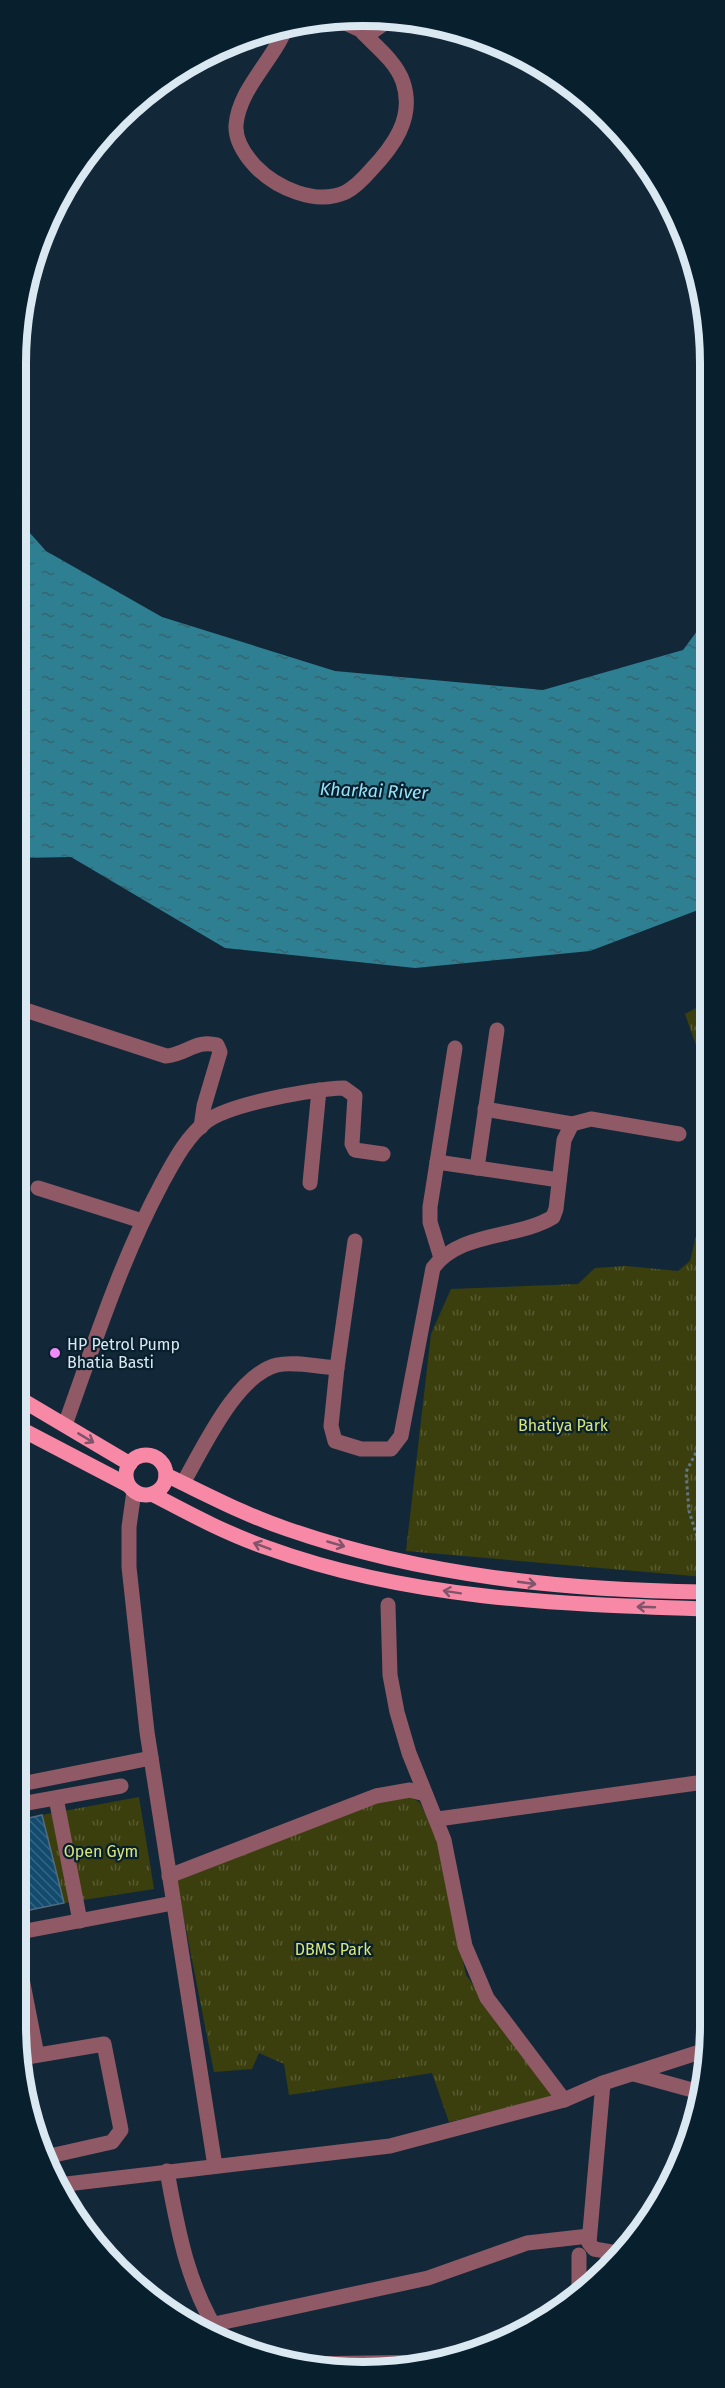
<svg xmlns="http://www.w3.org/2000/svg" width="725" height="2388" font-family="'Fira Sans',sans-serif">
<defs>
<pattern id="park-tufts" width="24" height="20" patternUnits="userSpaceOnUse" patternTransform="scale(1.5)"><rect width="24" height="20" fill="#3b3f0e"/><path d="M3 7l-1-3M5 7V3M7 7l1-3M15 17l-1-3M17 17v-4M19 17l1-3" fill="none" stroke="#575b32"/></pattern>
<pattern id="water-ripples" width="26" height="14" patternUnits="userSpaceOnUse" patternTransform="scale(1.5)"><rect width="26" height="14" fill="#2d7f91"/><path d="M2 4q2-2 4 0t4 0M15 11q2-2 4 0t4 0" fill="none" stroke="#366571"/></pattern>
<pattern id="building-back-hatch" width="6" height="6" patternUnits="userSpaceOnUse" patternTransform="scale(1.5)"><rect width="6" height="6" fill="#124b6e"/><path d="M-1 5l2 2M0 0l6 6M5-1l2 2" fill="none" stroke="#346583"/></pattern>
</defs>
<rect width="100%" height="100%" fill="#122838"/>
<g fill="url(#park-tufts)">
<path d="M706,1003l-1,68 -20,-57z"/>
<path d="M705,1199l-1,378 -298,-26 25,-217 20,-45 127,-5 17,-16 31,-2 52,5 12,-10z"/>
<path d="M402,1790l18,13 15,30 31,142 89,122 -106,25 -17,-49 -143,22 -5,-31 -25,-11 -7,16 -38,3 -38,-194z"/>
<path d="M139,1797l15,92 -90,14 -22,-88z"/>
</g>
<path fill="url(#water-ripples)" d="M21,523l25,28 116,66 173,54 208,19 140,-40 23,-31v288l-116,44 -175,17 -190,-20 -154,-91 -51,1z"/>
<path fill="url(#building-back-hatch)" stroke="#536b7d" stroke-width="1.5" d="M42,1815l22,88 -49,10 1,-92z"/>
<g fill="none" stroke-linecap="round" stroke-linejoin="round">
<path stroke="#637683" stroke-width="3" stroke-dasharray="3 3" stroke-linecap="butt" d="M704,1559l-15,-48 -3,-39 19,-37"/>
<g stroke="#8f5966" stroke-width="15">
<path d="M343,22l26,12 17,-12"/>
<path d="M287,25c-12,34 -48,63 -51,100 -1,16 9,30 19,41 21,22 61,40 91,26 9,-5 17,-13 24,-21 23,-24 45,-53 33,-89 -7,-20 -26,-35 -40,-49"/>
<path d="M19,1008l147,48c19,-1 30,-17 51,-11l3,7 -16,54 -3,21"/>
<path d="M485,1109l87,15"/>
<path d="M437,1162l122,18"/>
<path d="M477,1168l20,-138"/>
<path d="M310,1183l9,-93"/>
<path d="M38,1188l104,33"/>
<path d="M441,1258l-11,-36v-15l25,-159"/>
<path d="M337,1368l18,-127"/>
<path d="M65,1425c29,-81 56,-165 97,-242 12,-22 25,-47 45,-62 25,-18 107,-32 137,-33l11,8 -3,48 3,6 28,4"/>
<path d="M183,1483c20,-34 53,-108 94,-118 17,-4 42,2 60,3l-6,58 4,15 26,8h30l10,-13 32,-168c27,-37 84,-29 120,-51l3,-8 8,-69 8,-16 19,-5 88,15"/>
<path d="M134,1491l-5,36v40l18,165 68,434"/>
<path d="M388,1605l2,70 7,37 12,41 35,87 21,106 22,52 77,102"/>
<path d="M16,1785l135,-27"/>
<path d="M56,1798l24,123"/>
<path d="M16,1805l105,-19"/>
<path d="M438,1819l266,-37"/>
<path d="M169,1876l207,-80 34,-6 15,4"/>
<path d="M15,1933l158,-30"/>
<path d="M15,1943l22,112"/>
<path d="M21,2058l83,-14 17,86 -9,12 -71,16"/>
<path d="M634,2074l69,19"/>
<path d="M603,2083l-14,160 5,6 23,4"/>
<path d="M167,2171c11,61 21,118 57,171"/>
<path d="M58,2185l332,-39 174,-46 39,-17 100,-32"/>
<path d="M579,2255v36"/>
<path d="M196,2328l232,-50 99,-35 62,-7"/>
<path d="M447,2362l11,-3"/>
<path d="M298,2364l140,-2"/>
</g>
<g stroke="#f889a6" stroke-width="15">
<path d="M17,1397l113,67"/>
<path d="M17,1427l111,58"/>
<circle cx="146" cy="1475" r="20"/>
<path d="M166,1475c40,19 79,40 121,54 135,47 275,61 417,63"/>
<path d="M152,1494c38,20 75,40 116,54 140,51 289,56 436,61"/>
</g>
</g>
<defs><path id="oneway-shaft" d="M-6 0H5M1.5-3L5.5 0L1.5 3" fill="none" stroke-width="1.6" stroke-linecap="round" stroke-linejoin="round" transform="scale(1.5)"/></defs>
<g stroke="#80546a">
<use href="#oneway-shaft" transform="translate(86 1438) rotate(31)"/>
<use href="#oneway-shaft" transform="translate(336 1544) rotate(16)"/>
<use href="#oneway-shaft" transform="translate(262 1546) rotate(-159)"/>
<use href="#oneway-shaft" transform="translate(527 1583) rotate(8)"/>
<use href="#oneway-shaft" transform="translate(452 1592) rotate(-171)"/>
<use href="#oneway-shaft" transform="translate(646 1607) rotate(-178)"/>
</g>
<circle fill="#ed8cf9" stroke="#081f2e" stroke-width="2" cx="55" cy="1353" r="6"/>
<g text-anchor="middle" stroke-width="4.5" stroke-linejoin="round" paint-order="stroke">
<g font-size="16" fill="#dae8f2" stroke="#081f2e" text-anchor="start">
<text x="67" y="1350">HP Petrol Pump<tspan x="67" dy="18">Bhatia Basti</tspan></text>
</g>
<g font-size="16" fill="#dae57a" stroke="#081f2e">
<text x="563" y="1431">Bhatiya Park</text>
<text x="101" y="1857">Open Gym</text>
<text x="333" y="1955">DBMS Park</text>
</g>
<g font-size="18" font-style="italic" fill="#96e2f6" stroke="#081f2e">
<text transform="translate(374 791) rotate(2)" y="6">Kharkai River</text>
</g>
</g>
<path d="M0 0H725V2388H0ZM363 26H363A337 337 0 0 1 700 363V2025A337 337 0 0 1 363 2362H363A337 337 0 0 1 26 2025V363A337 337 0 0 1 363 26Z" fill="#081f2e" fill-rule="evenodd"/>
<path fill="none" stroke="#dae8f2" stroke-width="8" d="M363 26H363A337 337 0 0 1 700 363V2025A337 337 0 0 1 363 2362H363A337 337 0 0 1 26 2025V363A337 337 0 0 1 363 26Z"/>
</svg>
